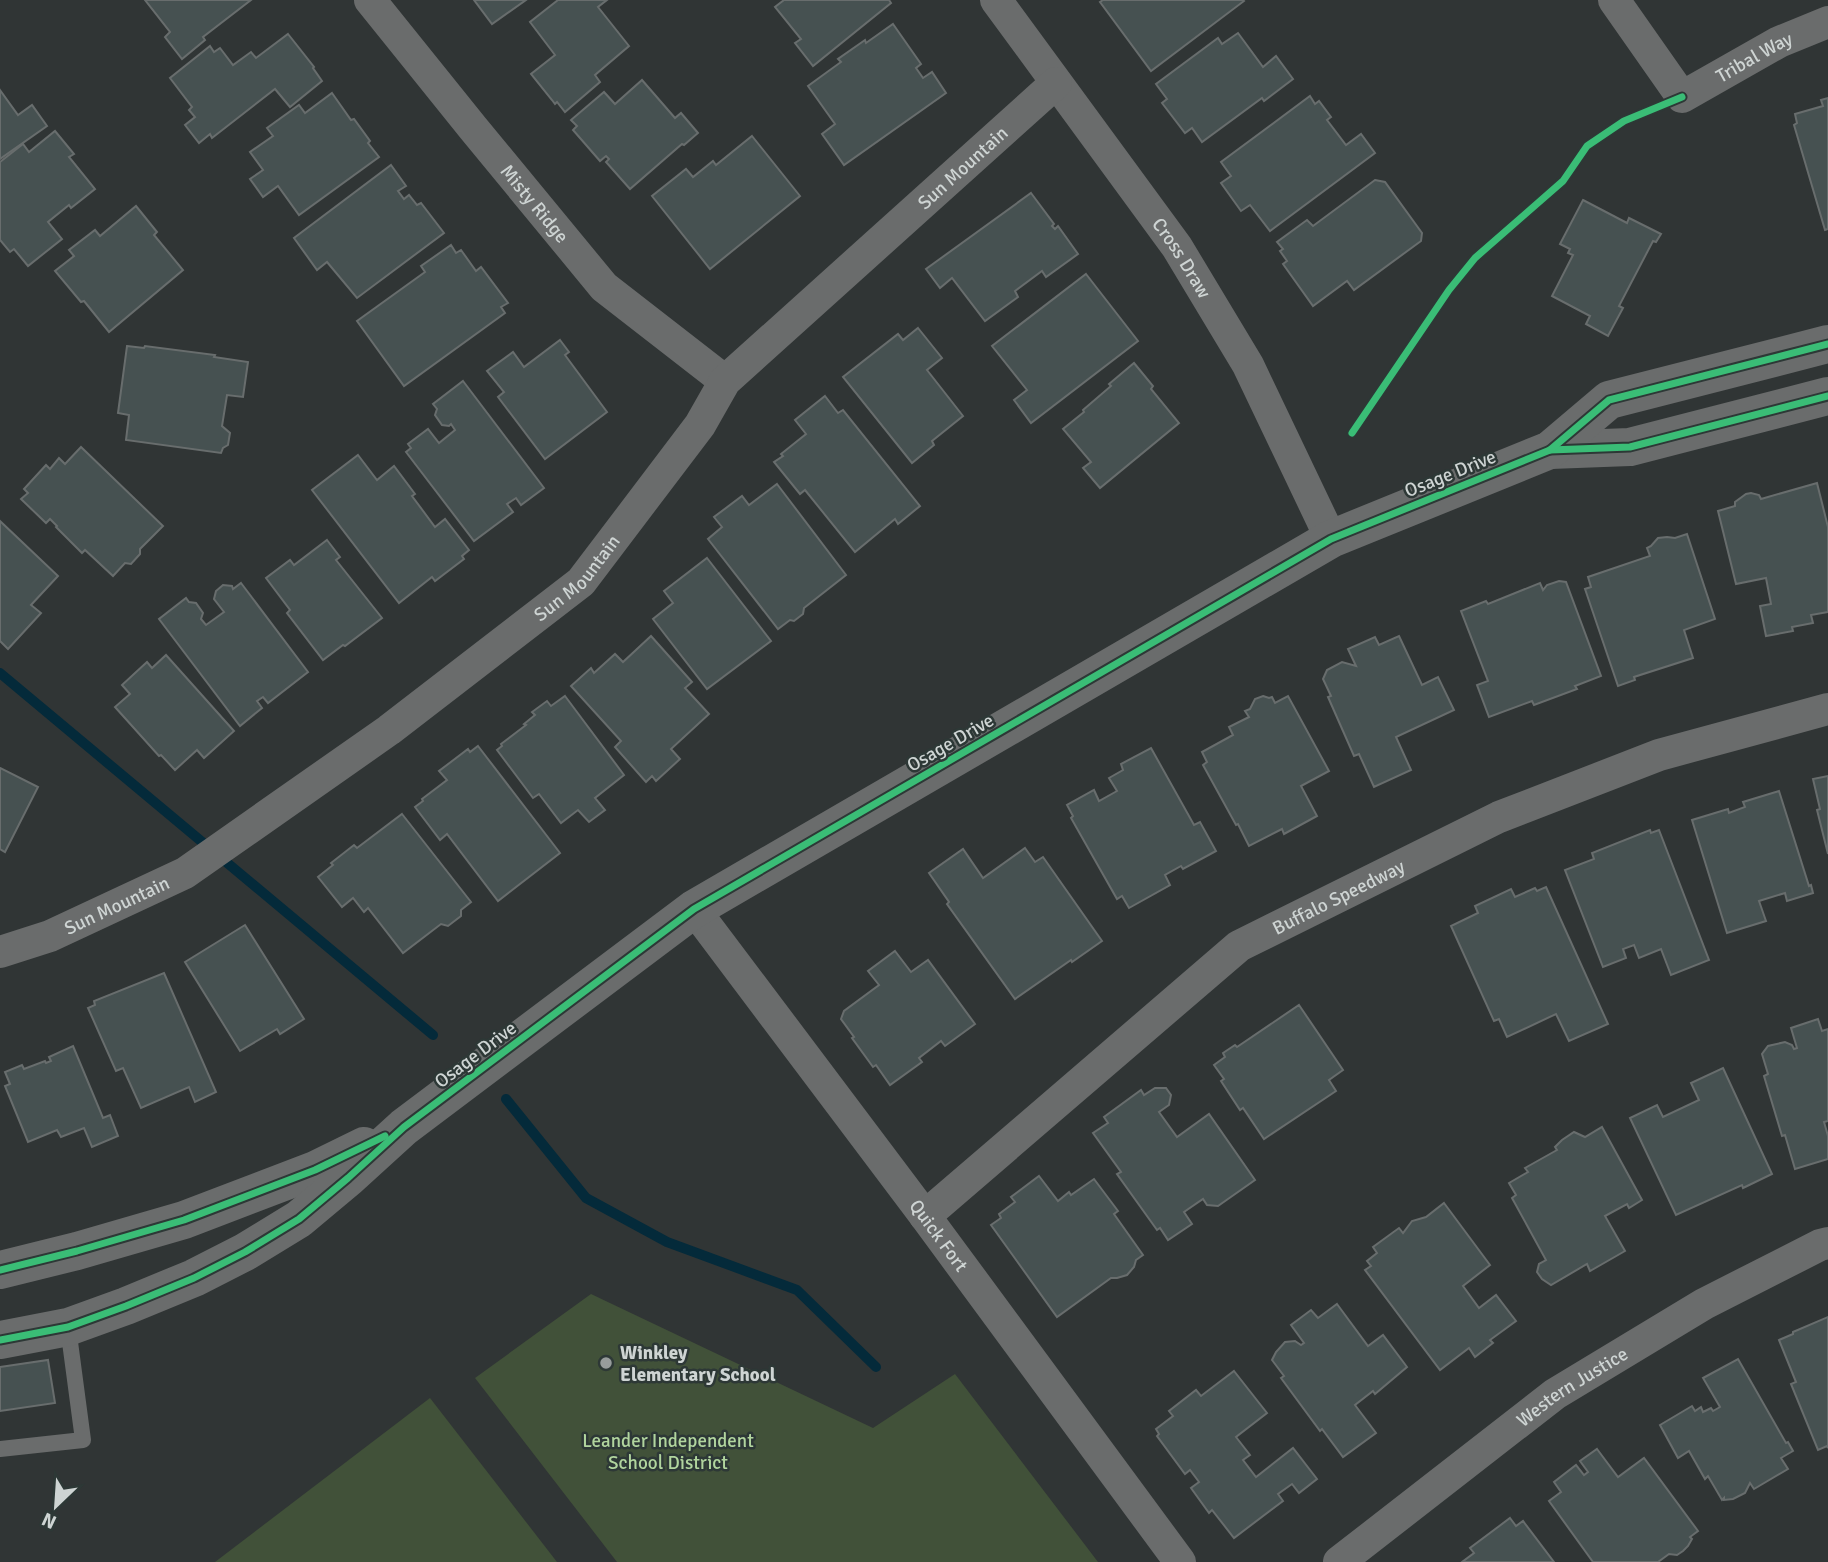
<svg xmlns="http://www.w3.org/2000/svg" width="1828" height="1562" font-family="Signika,sans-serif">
<rect width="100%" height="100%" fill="#303535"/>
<g fill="#415139">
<path d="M591,1294l282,134 82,-54 143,188h-481l-142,-184z"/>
<path d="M430,1398l127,164h-342z"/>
</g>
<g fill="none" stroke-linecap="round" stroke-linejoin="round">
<g stroke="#042a3a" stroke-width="10">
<path d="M0,673l433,362"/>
<path d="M506,1099l80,99 81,44 130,48 79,77"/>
</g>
</g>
<g fill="#465151" stroke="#686d6d" stroke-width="2">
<path d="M145,0h106l-48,37 2,3 -23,19 -17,-22 5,-5z"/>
<path d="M474,0h52l-34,24z"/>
<path d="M558,0h49l-9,7 31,39 -34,29 5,7 -35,30 -8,-10 -2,2 -3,-4 -21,-26 24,-19 -25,-33z"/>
<path d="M784,0h105l2,3 -78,63 -18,-23 6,-4 -26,-32z"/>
<path d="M1103,0h140l1,1 -93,70 -51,-69z"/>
<path d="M893,24l28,40 -5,4 7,10 9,-6 14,21 -102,72 -22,-31 13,-10 -27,-38 33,-24 -3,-3 27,-19 1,3z"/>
<path d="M1238,33l25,34 13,-11 17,23 -29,22 -2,-3 -60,44 -10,-14 -7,5 -23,-30 5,-4 -11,-15 62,-46 4,6z"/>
<path d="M288,34l26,33 -1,1 9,13 -32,26 -15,-18 -63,49 -2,-4 -11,9 -14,-18 10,-8 -6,-7 3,-3 -22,-29 40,-32 4,6 6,-4 13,17 18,-13 5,6z"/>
<path d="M642,80l33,38 6,-5 17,20 -14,12 -2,-1 -52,45 -24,-27 3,-3 -3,-3 -6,5 -27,-31 4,-4 -6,-6 33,-28 11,12z"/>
<path d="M0,90l18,25 14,-10 15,21 -47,33z"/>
<path d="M332,93l19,27 3,-1 16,22 -2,2 11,14 -80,58 -21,-29 -15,11 -13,-18 13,-9 -13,-18 23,-16 -6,-8 32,-23 6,8z"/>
<path d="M1310,96l5,8 4,-3 12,16 -4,3 19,25 15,-11 14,19 -105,78 -20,-26 -9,6 -20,-28 10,-7 -10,-14z"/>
<path d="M1828,98v131l-3,1 -31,-105 3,-2 -2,-9 28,-8 -2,-6z"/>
<path d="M55,131l19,23 -5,3 26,32 -24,19 -2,-3 -21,17 14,17 -34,27 -14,-17 -4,3 -10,-12v-78l23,-18 6,8z"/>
<path d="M752,136l48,60 -90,73 -58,-73 34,-27 7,8 20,-16 3,4z"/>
<path d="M391,165l15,21 -8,5 6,8 5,-4 8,10 4,-2 23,30 -87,65 -30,-36 -10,8 -23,-32z"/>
<path d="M1375,180l10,2 37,51 -1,8 -67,49 -7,-9 -34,25 -30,-42 4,-3 -7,-10 3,-2 -6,-7 30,-22 6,6z"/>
<path d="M1031,193l23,31 -2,2 3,3 3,-3 20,28 -32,23 -4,-6 -27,20 3,6 -33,24 -33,-43 -12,10 -14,-19z"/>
<path d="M1583,200l44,23 2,-5 32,16 -5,8 -3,-1 -34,65 4,2 -15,28 -22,-12 4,-8 -38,-20 21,-41 -5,-2 2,-4 -10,-5z"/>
<path d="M136,206l21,26 -3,3 29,35 -74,62 -25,-31 -3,1 -26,-31 19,-15 -5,-6 26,-20 5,6z"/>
<path d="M451,245l5,8 5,-3 15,21 5,-4 27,36 -7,4 4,6 -101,73 -47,-65 68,-49 -4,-6z"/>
<path d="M1086,274l52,67 -107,82 -17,-23 13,-10 -35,-44z"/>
<path d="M918,328l24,30 -15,12 36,46 -31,25 2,4 -22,18 -69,-86 55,-43 5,6z"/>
<path d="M560,340l9,12 -4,3 42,57 -62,47 -47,-62 6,-5 -17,-21 26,-19 11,15z"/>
<path d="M127,346l17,2 1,-2 70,9 -1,2 34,5 -5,35 -16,-2 -5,31 8,7 -2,12 -5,3 -2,5 -95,-13 3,-25 -11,-2z"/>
<path d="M1134,363l19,23 -2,3 28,34 -79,65 -17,-20 8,-6 -28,-33 21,-17 -1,-2 28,-24 -2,-2z"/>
<path d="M463,381l81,107 -23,17 -5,-7 -9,6 6,8 -39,29 -68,-89 5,-4 -3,-4 20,-15 11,14 16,-13 -4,-6 -2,2 -7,-1 -7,-10 2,-6 -4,-5z"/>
<path d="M825,396l13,17 5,-3 77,96 -22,18 -3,-5 -40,33 -50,-62 -5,4 -26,-32 9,-6 -2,-2 25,-20 -11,-14z"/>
<path d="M81,447l82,79 -23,23v5l-9,10 -6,-1 -12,13 -28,-26 -3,3 -26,-26 1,-1 -7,-7 -4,4 -25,-24 7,-6 -4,-4 22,-24 4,4 9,-11 6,6z"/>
<path d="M358,455l19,25 17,-14 21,28 -3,2 23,31 10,-8 24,31 -7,6 2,3 -29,22 -3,-4 -33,26 -87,-113z"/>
<path d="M1817,483l11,44v85l-17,3 2,8 -21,4 1,4 -27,5 -6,-30 11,-2 -5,-26 -30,6 -18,-73 17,-5v-4l11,-8 5,-1 8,2 2,4z"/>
<path d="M777,484l69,91 -42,33 -1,6 -9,7 -4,-1 -12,9 -70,-90 14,-12 -8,-10 28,-21 7,9z"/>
<path d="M0,521l58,55 -27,29 10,8 -33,36 -8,-8z"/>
<path d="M1687,534l28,85 -31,11 9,28 -59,19 1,3 -17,6 -33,-97 6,-2 -3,-10 62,-21 -3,-8 4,-2 7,-8 9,-1 8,1z"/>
<path d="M327,540l13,17 -4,3 46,58 -37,28 -2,-1 -20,15 -36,-47 3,-3 -24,-32 24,-18 4,5z"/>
<path d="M707,558l64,83 -64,48 -54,-70 20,-16 -9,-12z"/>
<path d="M1559,581l7,1 35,94 -26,10 2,3 -43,16 -2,-4 -43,16 -12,-32 11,-4 -27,-70 25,-10 2,3 52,-21 3,7 4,-5z"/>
<path d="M241,583l67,89 -40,31 -5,-6 -6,4 5,7 -22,18 -81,-107 27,-21 3,4 7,1 7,10 -2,6 5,6 18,-13 -10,-13 2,-8 7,-6 9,1 1,3z"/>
<path d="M651,636l41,46 -7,6 24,26 -38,35 9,10 -24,22 -4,-5 -6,6 -31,-35 6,-6 -50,-55 20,-18 3,5 21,-19 8,8z"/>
<path d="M1399,636l23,49 16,-8 16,33 -58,27 15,33 -37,17 -15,-33 -5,2 -26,-59 3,-1 -8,-17 4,-9 15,-8 14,4 -8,-17 27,-12 4,8z"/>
<path d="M166,655l68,76 -30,27 -7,-8 -22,20 -14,-15 -2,1 -44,-49 15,-13 -8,-9 25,-23 5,6z"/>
<path d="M565,696l59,79 -29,23 10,12 -16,12 -11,-12 -17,13 -22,-29 -6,4 -36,-48 5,-4 -1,-2 25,-19 -2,-1 11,-9 -3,-3 15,-11 4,5z"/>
<path d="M1263,696l6,2 3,-1 3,6 13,-7 41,75 -28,15 16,30 -33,18 -2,-5 -33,17 -11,-22 -2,1 -33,-60 4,-3 -5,-10 31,-17 -4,-8 20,-10 -4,-6 5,-2 5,-10z"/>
<path d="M478,746l82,107 -62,48 -51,-67 -7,6 -25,-33 8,-6 -1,-2 25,-19 -8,-9 29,-22 2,3z"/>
<path d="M1151,748l43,77 6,-3 16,29 -33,18 -2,-3 -16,9 5,10 -41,23 -7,-12 -5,3 -46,-81 2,-2 -6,-11 27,-15 5,11 18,-10 -8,-13 14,-8 -2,-6z"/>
<path d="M0,768l38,19 -33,65 -5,-3z"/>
<path d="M1828,776v78l-11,-44 3,-1 -7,-30z"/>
<path d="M1779,791l30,95 2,-1 2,8 -26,8 -2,-8 -26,8 7,20 -39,12 -35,-113 36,-11 1,4 16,-6 -2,-5z"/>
<path d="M402,814l69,88 -10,8v6l-13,10 -7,-2 -38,29 -35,-45 -4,4 -11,-14 -11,9 -24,-30 15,-12 -2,-2 23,-18 3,3z"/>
<path d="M1650,830l1,3 8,-3 50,130 -38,15 -10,-26 -22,9 -5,-13 -11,4 3,9 -23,9 -38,-97 29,-11 -2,-6z"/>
<path d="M1025,848l10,14 8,-5 59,84 -30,21 -1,-2 -56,39 -68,-95 2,-2 -20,-29 34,-24 20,29z"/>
<path d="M1546,887l62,137 -39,17 -13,-27 -49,23 -8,-18 -5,2 -43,-95 27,-13 -3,-7 36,-17 4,8 20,-9 2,3z"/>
<path d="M245,925l59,94 -24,15 -3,-5 -37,22 -55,-89z"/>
<path d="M895,951l16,21 17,-12 47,64 -30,22 -4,-5 -22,17 3,4 -32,23 -14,-20 -3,2 -21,-29 2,-1 -13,-18 3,-8 35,-26 -11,-14z"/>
<path d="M164,973l52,119 -21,10 -6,-15 -48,21 -18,-40 -7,3 -28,-63 7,-3 -1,-4z"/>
<path d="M1299,1005l44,65 -14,10 7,11 -72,48 -21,-31 -3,2 -19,-29 3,-2 -10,-14 11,-8 -2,-4 12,-8 2,2z"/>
<path d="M1818,1019l4,12 6,-2v92l-4,1 4,14v23l-33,10 -10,-34 -3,1 -18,-60 4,-2 -6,-20 6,-8 17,-4 7,3 2,4 3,-1 -6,-20z"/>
<path d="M73,1046l30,72 7,-3 8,21 -26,11 -8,-19 -23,9 -4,-7 -29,12 -23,-56 5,-2 -5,-12 17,-7 2,4 21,-8 1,2 5,-2 -2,-4z"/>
<path d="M1723,1068l49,106 -29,14 -1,-3 -66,30 -46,-97 27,-13 6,12 36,-17 -8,-17z"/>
<path d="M1155,1088h11l5,7 -2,10 -10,7 18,25 32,-23 46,66 -37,26 -11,-1 -4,-6 -19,13 8,12 -24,16 -8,-12 -3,2 -40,-56 4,-2 -28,-39 15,-10 -4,-6 37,-27 3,5z"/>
<path d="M1602,1127l40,73 -13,8 -2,-4 -22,12 20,35 -35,20 -3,-7 -36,21 -9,-6 -5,-7 2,-8 7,-4 -34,-62 4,-3 -7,-12 19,-11 -3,-4 32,-18 -2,-3 7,-7 12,-8 11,5z"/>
<path d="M1039,1176l19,25 11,-9 2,3 23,-16 24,32 -4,3 29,41 -7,5 -2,7 -7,8 -10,3h-6l-54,39 -66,-92 10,-7 -2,-4 16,-12 -4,-5z"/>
<path d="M1444,1203l46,62 -27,21 16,22 17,-13 20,26 -26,19 3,3 -18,14 -6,-9 -29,22 -75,-100 6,-4 -4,-5 10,-8 -4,-6 26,-19 4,5 9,-12 14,-4z"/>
<path d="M1337,1304l31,42 15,-11 24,32 -32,27 -2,-3 -18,14 21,28 -33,24 -21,-28 -2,2 -39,-53 3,-2 -12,-16 4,-8 9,-10 10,-1 6,4 3,-2 -13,-18 20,-15 7,8z"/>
<path d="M1828,1317v131l-1,-2 -9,4 -27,-66 5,-2 -17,-42 14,-6v-2z"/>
<path d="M1738,1359l48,84 2,-1 5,9 -12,7 7,11 -34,20 -4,-6 -5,10 -12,6 -9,1v-2l-2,2 -14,-24 -3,3 -16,-28 -11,7 -18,-33 32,-19 3,5 6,-4 2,5 8,-4 2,3 7,-4 -17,-29z"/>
<path d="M48,1360l7,43 -55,8v-44z"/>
<path d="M1234,1371l33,42 -31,24 14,18 -7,5 13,17 37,-29 24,31 -18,14 -7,-9 -14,10 5,7 -49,37 -22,-28 -3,3 -18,-25 8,-6 -9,-12 -5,4 -28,-38 2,-2 -3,-5 17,-13 -4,-5 27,-21 5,6z"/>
<path d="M1597,1449l21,28 26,-19 54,73 -8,6 2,2 -4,7 -5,5 -6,4 -8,-1 -11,8h-65l-44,-61 12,-9 -7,-10 22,-17 8,10 4,-3 -8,-11z"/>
<path d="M1510,1518l6,8 7,-5 31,41h-92l12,-9 -4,-5z"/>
</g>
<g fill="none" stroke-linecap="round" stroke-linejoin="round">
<path stroke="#6c6f6e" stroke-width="4.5" stroke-dasharray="2 5" stroke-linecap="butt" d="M1352,433l97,-143 26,-32 88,-77 24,-35 37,-25 25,-10"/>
<path stroke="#6a6c6c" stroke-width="16" d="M0,1449l83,-9 -15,-113"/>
<g stroke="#6a6c6c" stroke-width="32">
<path id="s1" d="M370,0l103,128 131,159 121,94"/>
<path id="s2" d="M996,0l181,247 71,118 83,174"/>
<path id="s3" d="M1614,0l68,97 97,-55 49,-20"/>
<path id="s4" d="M694,909l231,307 255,346"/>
<path id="s5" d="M0,952l50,-16 135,-63 204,-143 192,-148 119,-157 25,-44 331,-298"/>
<path id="s6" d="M925,1216l314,-270 260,-129 160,-62 169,-46"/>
<path id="s7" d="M1339,1562l216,-168 149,-90 116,-59 8,-2"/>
</g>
<g stroke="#6a6c6c" stroke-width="38">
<path d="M1550,450l80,-3 198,-51"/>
<path d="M0,1270l77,-19 107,-31 131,-50 49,-24"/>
<path d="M0,1340l68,-13 58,-21 68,-28 51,-26 54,-33 49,-41 56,-51 290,-218 637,-370 219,-89 59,-50 219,-56"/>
</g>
<defs>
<g id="cycleway">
<path d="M1352,433l97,-143 26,-32 88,-77 24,-35 37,-25 58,-24"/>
<path d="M1550,450l80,-3 198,-51"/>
<path d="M0,1270l77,-19 107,-31 131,-50 70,-34"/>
<path d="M0,1340l68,-13 58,-21 68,-28 51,-26 54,-33 49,-41 56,-51 290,-218 637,-370 219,-89 59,-50 219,-56"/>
</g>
</defs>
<use href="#cycleway" stroke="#2d3836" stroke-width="11"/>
<use href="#cycleway" stroke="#3abd76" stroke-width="7"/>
</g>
<circle fill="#979c9c" stroke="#2d3836" stroke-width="2.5" cx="606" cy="1363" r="7"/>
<g text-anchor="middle" stroke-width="5" stroke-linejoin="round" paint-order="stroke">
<g font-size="19" fill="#ced4d3" stroke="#2d3836">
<text dy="7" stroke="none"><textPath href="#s3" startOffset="201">Tribal Way</textPath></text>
<text dy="7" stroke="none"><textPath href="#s5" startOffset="1260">Sun Mountain</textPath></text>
<text dy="7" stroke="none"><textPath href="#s1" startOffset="262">Misty Ridge</textPath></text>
<text dy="7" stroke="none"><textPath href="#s2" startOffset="318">Cross Draw</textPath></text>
<text transform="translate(1450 473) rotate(-22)" y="7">Osage Drive</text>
<text dy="7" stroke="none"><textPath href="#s5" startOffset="693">Sun Mountain</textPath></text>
<text transform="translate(950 742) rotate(-30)" y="7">Osage Drive</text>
<text dy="7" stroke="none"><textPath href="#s6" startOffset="525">Buffalo Speedway</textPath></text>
<text dy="7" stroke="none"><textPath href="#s5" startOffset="126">Sun Mountain</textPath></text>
<text transform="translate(475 1054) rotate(-37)" y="7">Osage Drive</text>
<text dy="7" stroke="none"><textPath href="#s4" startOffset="408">Quick Fort</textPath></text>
<text dy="7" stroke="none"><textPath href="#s7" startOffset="292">Western Justice</textPath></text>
</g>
<g font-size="19" font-weight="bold" fill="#ced4d3" stroke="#2d3836" text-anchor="start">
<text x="620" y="1359">Winkley<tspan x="620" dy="22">Elementary School</tspan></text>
</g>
<g font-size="19" fill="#b1d59e" stroke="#2d3836">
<text x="668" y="1447">Leander Independent<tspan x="668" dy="22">School District</tspan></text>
</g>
</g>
<g transform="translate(56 1506) rotate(205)" stroke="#2d3836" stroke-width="5" paint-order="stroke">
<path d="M0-5L12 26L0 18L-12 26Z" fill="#ced4d3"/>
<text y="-10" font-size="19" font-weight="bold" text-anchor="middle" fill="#ced4d3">N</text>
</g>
</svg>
